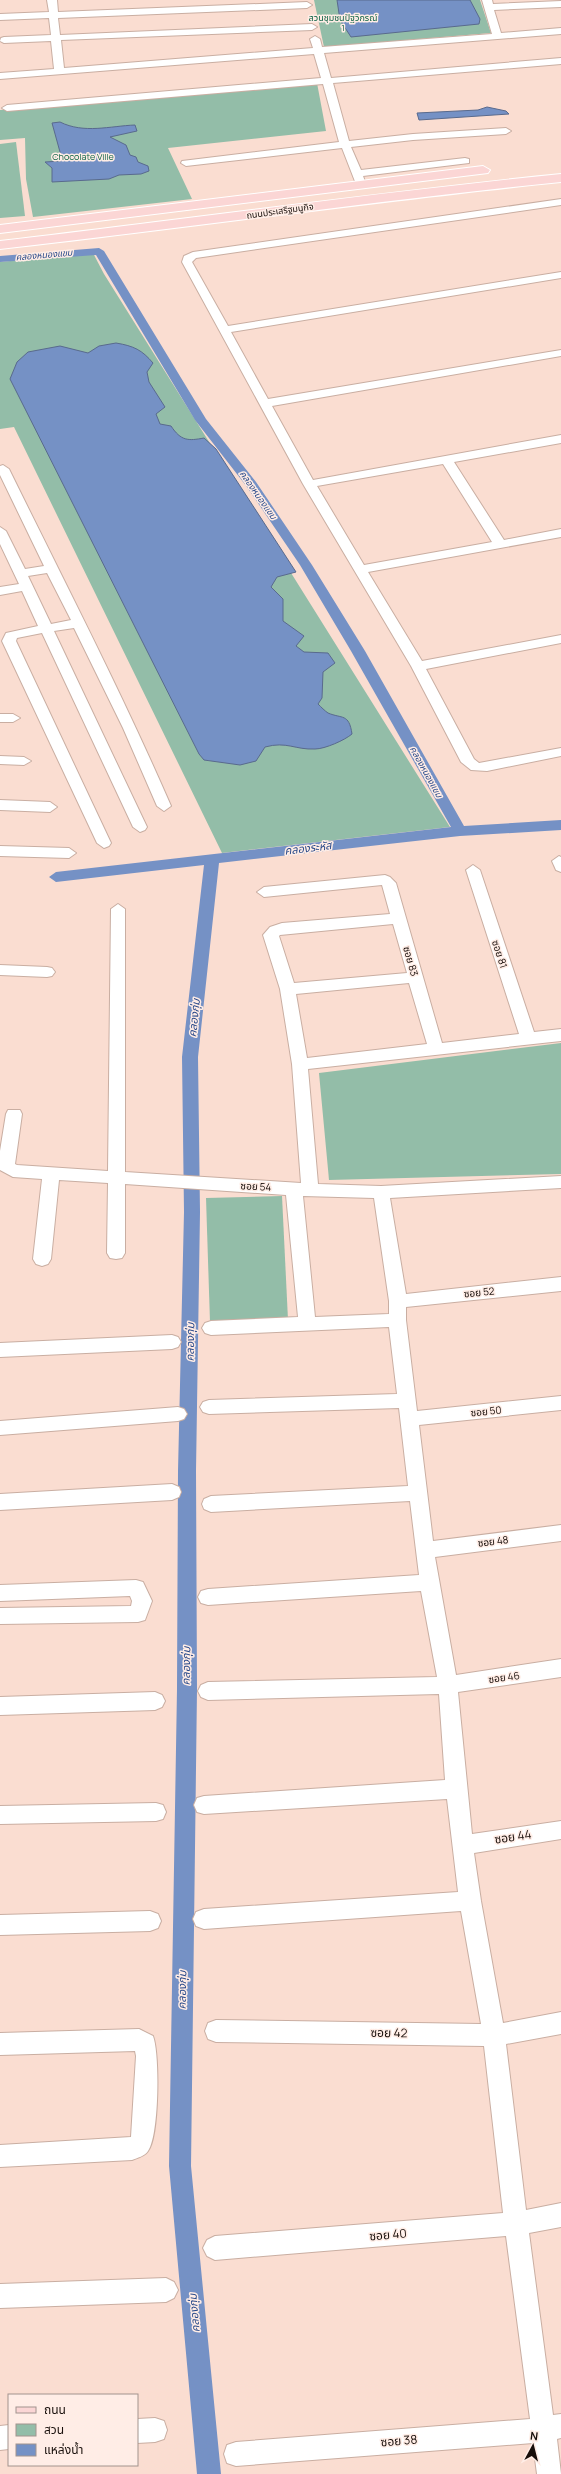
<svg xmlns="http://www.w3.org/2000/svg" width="561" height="2474" font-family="Manrope,'Noto Sans Thai',sans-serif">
<rect width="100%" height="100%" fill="#faddd1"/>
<g fill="#93bda8">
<path d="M314,0h166l11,33 -167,14z"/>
<path d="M317,83l9,48 -158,17 24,51 -159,18 -7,-38 -1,-41 -25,2v-30z"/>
<path d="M16,142l9,74 -25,2v-74z"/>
<path d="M93,253l11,21 346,553 -228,26 -208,-426 -14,2v-167z"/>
<path d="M561,1043v131l-232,6 -10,-107z"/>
<path d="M282,1196l6,124 -78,2 -4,-124z"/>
</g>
<g fill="#7591c5" stroke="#596a8d">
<path d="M337,0h133l10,19 -1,5 -128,13 -11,-17z"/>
<path d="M487,107l19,4 3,3 -90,6 -2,-7 61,-3z"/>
<path d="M60,122c24,12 50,4 75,3l2,6 -27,6 16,8 4,10 6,2 2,5 10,4 1,5 -8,3 -22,1 -10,4 -57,3v-14l-7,-6 16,-1 -1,-9 -8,-29z"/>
<path d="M116,343c18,3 26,7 37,20l-6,9 2,10 16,25 -9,7 4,10 11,2c10,15 17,15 33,12l12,11 80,123 -19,5 -6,10 12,12v22l21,15 -8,10 8,6 24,1 7,10 -12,9 -1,26 -4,6c3,3 7,7 10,9 14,6 21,0 24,21 -7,6 -27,15 -37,15 -20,1 -28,-8 -50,-2l-9,14 -16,4 -36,-5 -5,-6 -189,-375 7,-17 11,-10 32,-6 28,7 11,-7z"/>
</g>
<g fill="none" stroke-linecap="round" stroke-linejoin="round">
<path fill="#7591c5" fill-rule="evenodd" d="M99,248l5,3 102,168 50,63 56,83 53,86 99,175 97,-6v10l-101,6 -241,27 -21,194 2,155 -4,259 1,218 -6,477 30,308h-24l-28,-308 8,-477 1,-218 6,-259 -2,-155 22,-192 -148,17 -7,-5 7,-5 395,-45 -100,-176 -51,-86 -53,-78 -52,-67 -99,-165 -96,7v-6z"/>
<defs>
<g id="minor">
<path d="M47,0h10l1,12 249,-10 5,3 -5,3 -249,10 2,17 252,-11 5,3 -5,3 -251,10 3,28 249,-20 -3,-9 5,-3 5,3 2,8 170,-13 -10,-34h10l1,4 68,-3v6l-67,3 7,23 60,-5v6l-237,19 7,25 230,-20v6l-228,19 16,58 64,-7 93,-6 5,3 -5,3 -93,6 -62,7 10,23 104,-12 4,1v4l-106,13 3,8 -5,3 -5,-3 -14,-36 -156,18 -5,-3 1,-2 157,-19 -16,-58 -316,27 -5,-3 5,-3 314,-27 -7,-24 -314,25v-6l54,-4 -3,-28 -47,2 -4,-2 1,-3 3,-1 47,-2 -2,-17 -49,2v-6l49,-2z"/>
<path d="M561,199v6l-365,53 -4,4 36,64 333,-54v6l-330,54 37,67 293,-49v6l-289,50 41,74 248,-45v8l-107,19 50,78 57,-11v8l-193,35 54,89 139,-26v8l-135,26 48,90 5,4 82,-15v8l-74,15 -16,-1 -10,-8 -50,-96 -108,-182 -121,-222 2,-6 9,-4zM443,464l49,78 -128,23 -47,-79z"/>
<path d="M3,465l6,4c55,112 112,222 162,337l-7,5 -7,-5 -34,-78 -49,-100 -20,3 93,196 -2,3 -5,2 -7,-5 -91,-194 -25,5 -1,3 95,202 -2,3 -5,2 -7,-5 -95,-202 4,-8 32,-7 -16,-35 -22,4v-8l19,-3 -19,-40v-17l6,4 19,38 19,-3 -44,-91v-9zM47,573l24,47 -20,4 -23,-48z"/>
<path d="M0,714h13l7,4 -7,4h-13z"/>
<path d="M0,756l24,1 7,4 -7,4 -24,-1z"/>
<path d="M0,800l50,2 7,5 -7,5 -50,-2z"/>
<path d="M0,846l69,2 7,5 -7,5 -69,-2z"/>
<path d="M559,856l2,1v15l-5,-2 -4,-9z"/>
<path d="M473,865l7,5 54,162 27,-3v12l-253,28 10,115 63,2 180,-10v12l-171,10 16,96 155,-17v14l-155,16v13l11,91 144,-15v14l-142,15 14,116 128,-16v16l-126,16 21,118 105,-16v18l-103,15 14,142 89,-13v18l-87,14 7,48 22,122 58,-11v22l-55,10 20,166 35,-7v24l-32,6 24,182 8,-1v24l-4,1 4,35h-24l-4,-31 -297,23 -9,-3 -3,-9 3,-9 9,-3 294,-23 -24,-183 -291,24 -8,-4 -4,-8 4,-8 8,-4 288,-23 -19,-167 -268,-4 -8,-3 -3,-8 3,-8 8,-3 265,4 -20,-113 -257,18 -8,-3 -3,-7 3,-7 8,-3 254,-17 -11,-93 -243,15 -7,-2 -3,-7 3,-7 7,-2 241,-16 -6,-86 -231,6 -7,-3 -3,-6 3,-6 7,-3 229,-5 -16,-86 -213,14 -7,-2 -3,-6 3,-6 7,-2 211,-14 -9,-74 -199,11 -7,-3 -2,-5 2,-5 7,-3 197,-10 -9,-78 -190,6 -6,-2 -3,-5 3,-5 6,-2 188,-6 -8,-67 -178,8 -6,-2 -3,-5 3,-5 6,-2 87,-4 -12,-122 -161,-11v69l-3,5 -6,1 -6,-1 -3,-5 1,-70 -49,-3 -8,79 -3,5 -6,2 -6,-2 -3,-5 9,-80 -29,-2 -13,-7v-19l6,-37 2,-4h12l2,4 -7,50 2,1 91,6 3,-262 7,-5 7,5v263l176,11 -9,-119 -12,-75 -17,-54 7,-8 12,-4 108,-9 -8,-29 -118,12 -7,-5 7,-5 121,-12 5,2 6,6 46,160 77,-9 -53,-164zM393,924l14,49 -113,10 -15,-47 1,-1zM409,983l18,61 -120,14 -11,-64zM303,1196l71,2 15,103v13l-74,3z"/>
<path d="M0,965l47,2 5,1 3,4 -3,4 -5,1 -47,-2z"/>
<path d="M172,1335l6,2 3,5 -3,5 -6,2 -172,8v-14z"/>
<path d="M178,1407l6,2 3,5 -3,5 -6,2 -178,14v-14z"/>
<path d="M172,1484l7,3 2,5 -2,5 -7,3 -172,10v-16z"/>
<path d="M136,1580l7,2 9,19 -7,19 -7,2 -138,2v-16l131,-2 1,-5 -2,-5 -130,5v-16z"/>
<path d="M155,1692l7,3 3,6 -3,6 -7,3 -155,5v-18z"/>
<path d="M156,1803l7,2 3,7 -3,7 -7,2 -156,3v-18z"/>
<path d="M150,1911l8,3 3,7 -3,7 -8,3 -150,4v-20z"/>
<path d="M139,2029l14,7c7,18 6,100 -5,115 -3,5 -11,7 -16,9l-132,7v-22l131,-8 5,-81 -1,-5 -135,4v-22z"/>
<path d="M166,2278l8,4 4,8 -4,8 -8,4 -166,6v-24z"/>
<path d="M155,2418l9,3 3,9 -3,9 -9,3 -18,1v-24z"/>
<path d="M9,2425v24l-9,1v-24z"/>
</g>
<g id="primary">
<path d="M483,166l7,4 -2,3 -488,60v-8z"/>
<path d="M561,174v8c-187,19 -374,46 -561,67v-8c187,-22 374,-48 561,-67z"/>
</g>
</defs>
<use href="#minor" stroke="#c9aea2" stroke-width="2"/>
<use href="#primary" stroke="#fff" stroke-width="2"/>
<use href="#minor" fill="#fff" fill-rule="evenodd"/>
<use href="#primary" fill="#fbd6d5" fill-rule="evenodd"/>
</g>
<g text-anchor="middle" stroke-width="3" stroke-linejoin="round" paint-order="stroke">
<g font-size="9" fill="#0e6445" stroke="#ffede6">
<text x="343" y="21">สวนชุมชนปัฐวิกรณ์<tspan x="343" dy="10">1</tspan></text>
<text x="83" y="160">Chocolate Ville</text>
</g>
<g font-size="9" fill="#170e0a" stroke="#ffede6">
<text transform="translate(280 211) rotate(-8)" y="3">ถนนประเสริฐมนูกิจ</text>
</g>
<g font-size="9" font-style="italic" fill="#274889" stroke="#ffede6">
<text transform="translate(44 255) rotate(-5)" y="3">คลองหนองแขม</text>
<text transform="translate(258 495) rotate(55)" y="3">คลองหนองแขม</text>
<text transform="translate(426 772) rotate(61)" y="3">คลองหนองแขม</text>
</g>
<g font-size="10" fill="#170e0a" stroke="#ffede6">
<text transform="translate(500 954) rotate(72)" y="4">ซอย 81</text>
<text transform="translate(411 961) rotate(74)" y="4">ซอย 83</text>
<text transform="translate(256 1186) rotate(3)" y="4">ซอย 54</text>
<text transform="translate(479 1292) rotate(-6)" y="4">ซอย 52</text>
<text transform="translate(486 1411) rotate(-6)" y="4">ซอย 50</text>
<text transform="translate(493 1541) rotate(-7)" y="4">ซอย 48</text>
<text transform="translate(504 1677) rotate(-8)" y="4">ซอย 46</text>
</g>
<g font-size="11" font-style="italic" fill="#274889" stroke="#ffede6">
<text transform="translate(308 848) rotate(-7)" y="4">คลองระหัส</text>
<text transform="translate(194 1018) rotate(-84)" y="4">คลองกุ่ม</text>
<text transform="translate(190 1342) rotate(-89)" y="4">คลองกุ่ม</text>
<text transform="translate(186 1666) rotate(-89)" y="4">คลองกุ่ม</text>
<text transform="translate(182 1990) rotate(-89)" y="4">คลองกุ่ม</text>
<text transform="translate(194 2313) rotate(-95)" y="4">คลองกุ่ม</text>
</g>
<g font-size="12" fill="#170e0a" stroke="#ffede6">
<text transform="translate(513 1837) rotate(-9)" y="4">ซอย 44</text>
<text transform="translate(389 2033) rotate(1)" y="4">ซอย 42</text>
<text transform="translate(388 2235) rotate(-5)" y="4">ซอย 40</text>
<text transform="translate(399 2441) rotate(-5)" y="4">ซอย 38</text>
</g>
</g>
<rect x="8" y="2394" width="130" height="72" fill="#ffede6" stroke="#a2948e"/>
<rect x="16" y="2407" width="20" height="6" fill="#fbd6d5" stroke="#a2948e"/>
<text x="44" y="2414" font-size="12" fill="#170e0a">ถนน</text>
<rect x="16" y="2424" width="20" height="12" fill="#93bda8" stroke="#a2948e"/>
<text x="44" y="2434" font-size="12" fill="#170e0a">สวน</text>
<rect x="16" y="2444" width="20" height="12" fill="#7591c5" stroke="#a2948e"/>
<text x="44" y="2454" font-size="12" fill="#170e0a">แหล่งน้ำ</text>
<g transform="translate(533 2446) rotate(7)" stroke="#ffede6" stroke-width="3" paint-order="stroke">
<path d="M0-3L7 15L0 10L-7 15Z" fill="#170e0a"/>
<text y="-6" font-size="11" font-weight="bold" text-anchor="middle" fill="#170e0a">N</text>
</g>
</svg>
